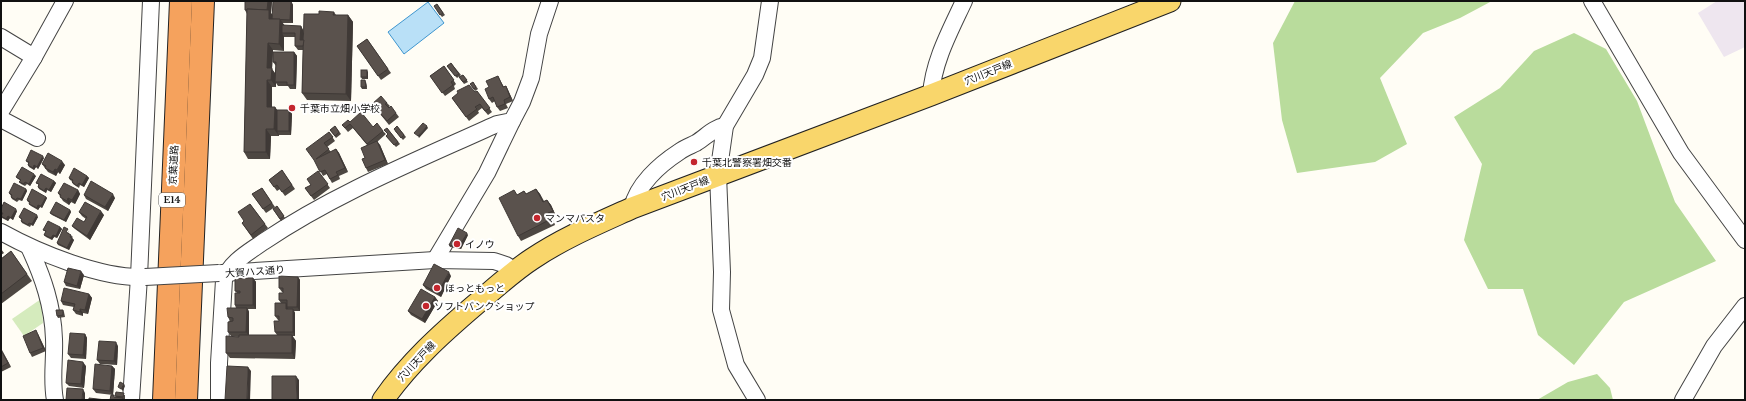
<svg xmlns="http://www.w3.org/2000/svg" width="1746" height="401" font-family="'Libre Baskerville','Noto Sans JP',serif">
<rect width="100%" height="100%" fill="#fffdf5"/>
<path fill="#eee6ef" d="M1717,1h28v46l-21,10 -26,-44z"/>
<path fill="#d5ebbd" d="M41,299l2,24 -19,13 -12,-17z"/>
<g fill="#b9dc9c">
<path d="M1295,1h197l-32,17 -37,15 -43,45 27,66 -32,18 -78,11 -15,-53 -9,-77z"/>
<path d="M1574,33l32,16 31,52 38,101 41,59 -92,41 -50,63 -36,-30 -15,-46h-35l-24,-49 18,-76 -28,-47 46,-29 34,-37z"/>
<path d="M1597,374l13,14 3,12h-76l31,-18z"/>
</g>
<path fill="#b9e0f7" stroke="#3f96cf" d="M428,2l16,21 -40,31 -16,-22z"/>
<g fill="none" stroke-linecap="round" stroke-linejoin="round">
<defs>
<g id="minor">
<path d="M1592,1l89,152 64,87"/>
<path d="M1,37l33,20"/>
<path d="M931,95c2,-33 19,-64 33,-94"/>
<path d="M1,111l33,-54 31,-56"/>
<path d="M1,119l36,19"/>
<path d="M632,208c5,-23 27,-43 47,-56 5,-4 11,-6 17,-9 10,-6 17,-15 29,-17"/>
<path d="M1,232c38,21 101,47 144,45"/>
<path d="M29,247c14,30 24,59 25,92 1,20 -3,41 1,61"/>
<path d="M435,260l52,-87 25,-52"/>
<path d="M222,273l213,-13 59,1 12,4 10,6"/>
<path d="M131,400l8,-123 12,-276"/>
<path d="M219,400v-37l5,-83c6,-18 25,-28 39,-38 73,-49 155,-82 234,-118l15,-3 10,-19 9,-24 8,-44 11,-33"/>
<path d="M757,400l-21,-35 -15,-55 1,-38 -4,-97 7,-49 30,-51 7,-17 8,-57"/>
<path d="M1683,400l31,-54 31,-40"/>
</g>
<path id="major" d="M383,400c26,-37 58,-66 92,-95 19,-16 37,-33 57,-46 31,-21 67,-36 100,-51l299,-113 239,-94"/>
<g id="highway">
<path d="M164,400l17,-399"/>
<path d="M186,400l17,-399"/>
</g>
</defs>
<use href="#minor" stroke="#444" stroke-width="18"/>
<use href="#major" stroke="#222" stroke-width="23"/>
<use href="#highway" stroke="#222" stroke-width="24"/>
<use href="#minor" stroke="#fff" stroke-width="16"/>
<use href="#major" stroke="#f9d66b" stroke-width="21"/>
<use href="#highway" stroke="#f5a25d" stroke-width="22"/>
<defs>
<path id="minor-bridge" d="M145,277l74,-4"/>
</defs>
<use href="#minor-bridge" stroke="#444" stroke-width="18" stroke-linecap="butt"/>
<use href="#minor-bridge" stroke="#fff" stroke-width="16"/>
</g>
<g fill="#4d4742">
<path d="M245,1h27l-1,12 1,2 19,-14 2,4v18h-11l2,3h17l2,4v10h1l15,-26 15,-2 2,3h12l5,7 -2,79 -44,-1 -5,-7 1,-43h-5l-3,-4v-9h-11v14l-11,-1 -1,19 3,4 1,-7 -3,-4 21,-10 3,4 -1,33h-6l-2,-3h-10l-2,-3v4h-4v20h3l2,3h12l3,4 -1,21h-12v1h-8l-1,23h-22l-4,-7 3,-138 -2,-4z"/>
<path d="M437,4l8,11 -3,2 -8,-11z"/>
<path d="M367,39l24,34 -10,7 -24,-34z"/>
<path d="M451,63l10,12 -4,3 -10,-12z"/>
<path d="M444,66l12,18 -2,2 1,3 -10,7 -15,-20z"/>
<path d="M368,72v7h-6l-1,-2z"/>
<path d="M463,75l5,7 -4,2 -5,-7z"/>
<path d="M498,76l2,4 4,7 2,-1 2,4 5,11 -7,3 2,4 -8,3 -3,-4 -2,-6 -3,2 -3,-4v-12z"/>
<path d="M366,82l1,7h-5l-1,-2z"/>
<path d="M473,82l5,7 -3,2 -5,-7z"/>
<path d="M477,91l15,21 -4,3 -6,-7 -4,3 1,2 -10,8 -17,-23 23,-6z"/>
<path d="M387,103l3,3 -2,2 8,5 3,4 -10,8 -17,-21z"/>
<path d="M350,122l23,5 10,4 3,3 -9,8 3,3 8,19 -20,8 -2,-4 -1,-10 2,-13 -14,-17 -5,4 -6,-7z"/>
<path d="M335,126l6,8 -5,4 -6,-8z"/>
<path d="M397,126l9,11 -3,3 -8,-9z"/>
<path d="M387,128l13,16 -4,3 -10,-11 2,-2z"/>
<path d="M329,132l6,9 -8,6 4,5 5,-3 3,4 9,19 -9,4 1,3 -8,4 -5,-9 -4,2 -8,-15z"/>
<path d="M44,158l-6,11 -2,-2 -2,3 -5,-3 -1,-2v-2l-2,-2z"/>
<path d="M42,164l23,1 -5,9 -2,-2 -2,4 -8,-4z"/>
<path d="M282,170l13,19 -10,7 -5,-7 -3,2 -8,-11z"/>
<path d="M318,171l12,17 -16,12 -9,-12 6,-3z"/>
<path d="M36,176l-6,10 -3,-2 -2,2 -4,-2 -2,-2 1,-2 -2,-1 -2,-2z"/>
<path d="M87,176l2,2 -5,9 -4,-2 -1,3 -6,-4 -1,-2v-1l-2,-1 -1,-2z"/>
<path d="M54,181l2,2 -5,9 -4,-2 -1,3 -7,-4 -1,-2 1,-2 -3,-2z"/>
<path d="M262,188l13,19 -9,6 -14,-19z"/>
<path d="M26,189l1,2 -5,10 -3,-1 -2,2 -5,-3 -1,-2v-1l-2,-3z"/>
<path d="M536,189l4,5 4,7 3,-1 4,5 5,11 -4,2 3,7 -34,16 -3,-5 -1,-41 7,-4 2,3z"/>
<path d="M78,190l2,4 -5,10 -4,-2 -2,3 -6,-4 -5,-8z"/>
<path d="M84,195l31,3 -7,13 -22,-12z"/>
<path d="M46,197l1,1 -5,10 -2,-1 -2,3 -7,-4 -2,-2 1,-1 -2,-1 -1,-2z"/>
<path d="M250,204l18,24 -15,11 -11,-16 2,-2z"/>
<path d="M277,206l8,12 -4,3 -8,-12z"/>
<path d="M1,209l16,2 -4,9 -3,-2 -2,3 -6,-3 -1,-2 1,-2h-1z"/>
<path d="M70,210l1,2 -5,10 -14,-7 -2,-2z"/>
<path d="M79,212l25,3 -14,25 -15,-11 -3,-3 12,-4 2,-3 -4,-3z"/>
<path d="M19,217h19l-5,9 -2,-1 -1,2 -8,-4 -1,-2 1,-1z"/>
<path d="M60,227l2,2 -5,9 -3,-1 -2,3 -6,-3 -2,-2 2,-3 -3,-2z"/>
<path d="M69,231l-1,2 5,4 -1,1 2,2 -5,10 -11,-5 -1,-2z"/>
<path d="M468,235l-7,14 -11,-2 -1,-2z"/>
<path d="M1,249l3,4 -3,2z"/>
<path d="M11,251l21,30 -31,23v-45z"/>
<path d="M84,275l-4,14 -14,-3 -2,-4z"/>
<path d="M451,276l-10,21 -15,-8 -3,-4z"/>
<path d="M298,277l2,3v31h-6l1,2v23h-3l4,5 -1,18 -65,-1 -4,-5 13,-16 -8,-1 -3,-4 2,-11 -2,-4 8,-9 -1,-3 2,-12 -2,-2 18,-13 3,4v27h-8l1,3v23h28l-2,-3 4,-12h-1l-3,-4 6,-13 -2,-3 4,-7v-1h-1l-3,-4z"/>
<path d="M89,294l3,4 -4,16 -5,-1v3l-7,-2 -3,-4 1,-3 -11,-2 -2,-4z"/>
<path d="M435,297l3,4 -13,22 -14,-8 -3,-4z"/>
<path d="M63,310l1,2 1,5 -7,1 -1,-2z"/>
<path d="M38,334l8,17 -14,6 -2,-4z"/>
<path d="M85,334l2,4 -1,21 -15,-1 -3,-4z"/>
<path d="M118,346l-1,19 -17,-1 -3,-4z"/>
<path d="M1,349l10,18 -10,5z"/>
<path d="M86,366l-2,22 -15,-2 -3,-3z"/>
<path d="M112,366l3,3 -2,26 -17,-2 -3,-4z"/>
<path d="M125,395v4h-1v1h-14l5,-3h1l-1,-1z"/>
</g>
<g fill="#3f3936">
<path d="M268,1h4l-1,12 3,4v4l-5,-2 -2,-8z"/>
<path d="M291,1l2,4v18l-3,-3z"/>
<path d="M348,15l5,7 -2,79 -5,-7z"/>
<path d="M280,19l5,7 -3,7 2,4v14l-5,-7z"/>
<path d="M301,26l2,4v14l-3,-4z"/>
<path d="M268,43l5,7 -1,19 4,6 -1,7 1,1v4l-5,-7 -4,-12z"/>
<path d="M294,52l3,4 -1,33 -2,-4z"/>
<path d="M367,70l1,2v7l-1,-2z"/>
<path d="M267,80l5,7v26l-5,-6z"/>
<path d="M365,80l1,2 1,7 -1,-2z"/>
<path d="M506,86l2,4 5,11 -3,-4z"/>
<path d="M275,107l5,7 -3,17 2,4v1l-5,-7z"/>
<path d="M289,110l3,4 -1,21 -2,-4z"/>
<path d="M427,126l1,2 -9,10 -1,-2z"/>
<path d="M266,129l5,7 -1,23 -4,-7z"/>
<path d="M377,141l3,4 8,19 -3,-4z"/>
<path d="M336,149l3,4 9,19 -3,-4z"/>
<path d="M43,156l1,2 -6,11 -1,-2z"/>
<path d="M62,161l3,4 -5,9 -3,-4z"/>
<path d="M34,165l2,2 -2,3 -1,-2z"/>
<path d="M55,169l3,3 -2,4 -3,-4z"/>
<path d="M34,174l2,2 -6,10 -1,-2z"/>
<path d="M87,176l2,2 -5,9 -2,-2z"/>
<path d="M54,181l2,2 -5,9 -2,-2z"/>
<path d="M46,188l1,2 -1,3 -2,-2z"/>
<path d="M26,189l1,2 -5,10 -1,-2z"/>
<path d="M536,189l4,5 6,13 -3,-5z"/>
<path d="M78,190l2,4 -5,10 -3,-4z"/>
<path d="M113,194l2,4 -7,13 -3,-4z"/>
<path d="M46,197l1,1 -5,10 -1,-2z"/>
<path d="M68,198l3,4 -2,3 -2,-4z"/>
<path d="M547,200l4,5 5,11 -3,-5z"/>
<path d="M38,205l2,2 -2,3 -1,-2z"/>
<path d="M16,209l1,2 -4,9 -2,-2z"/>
<path d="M70,210l1,2 -5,10 -2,-2z"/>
<path d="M101,211l3,4 -14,25 -3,-4z"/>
<path d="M548,213l4,5 3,7 -4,-6z"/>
<path d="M37,215l1,2 -5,9 -1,-2z"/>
<path d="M8,216l2,2 -2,3 -2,-2z"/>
<path d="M60,227l2,2 -5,9 -1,-2z"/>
<path d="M467,233l1,2 -7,14 -2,-2z"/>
<path d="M53,235l1,2 -2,3 -1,-2z"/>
<path d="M72,238l2,2 -5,10 -2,-2z"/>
<path d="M81,271l3,4 -4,14 -3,-3z"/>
<path d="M449,272l2,4 -10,21 -3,-4z"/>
<path d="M298,277l2,3v31l-3,-4z"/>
<path d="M253,278l3,4v27l-3,-4z"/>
<path d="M89,294l3,4 -4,16 -3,-4z"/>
<path d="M435,297l3,4 -13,22 -3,-4z"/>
<path d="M286,303l2,4h-1l1,1v5l-2,-4z"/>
<path d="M247,308l2,4v24l-3,-4z"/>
<path d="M80,309l3,4v3l-3,-4z"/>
<path d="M293,309l2,4v23l-2,-4z"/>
<path d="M36,330l2,4 8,17 -3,-3z"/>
<path d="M85,334l2,4 -1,21 -3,-4z"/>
<path d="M292,335l4,6 -1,18 -3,-6z"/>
<path d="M116,342l2,4 -1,19 -3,-4z"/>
<path d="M1,349l1,1 9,17 -3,-4z"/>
<path d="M83,362l3,4 -2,22 -3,-4z"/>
<path d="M112,366l3,3 -2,26 -3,-4z"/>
<path d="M248,367l3,4 -1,29h-3z"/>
<path d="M296,376l3,4v20h-2z"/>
<path d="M124,384l1,2 -2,5 -2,-2z"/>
<path d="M83,389l2,4v7h-3z"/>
</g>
<g fill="#5a524d" stroke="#3f3936">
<path d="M245,1h23l-1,9 -20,-1v1h-2z"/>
<path d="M273,1h18l-1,19 -18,-1z"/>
<path d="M437,4l6,9 -3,2 -6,-9z"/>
<path d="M247,9l22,1v9h11l-1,25 -11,-1 -1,25h5l-1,12h-4v27h8l-1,22h-8v23h-22z"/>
<path d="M319,11l15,1 -1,3h15l-2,79 -44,-1 2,-79h15z"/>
<path d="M282,25l19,1 -1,14h4l-1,6h-8v-13h-13z"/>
<path d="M367,39l21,30 -10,7 -21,-30z"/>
<path d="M273,52h21v33h-7v-3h-12l1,-20h-3z"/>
<path d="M451,63l8,11 -4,2 -8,-10z"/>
<path d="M444,66l10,14 -3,2 2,3 -11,8 -12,-17z"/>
<rect x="361" y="70" width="6" height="7"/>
<path d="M463,75l4,5 -4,2 -4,-5z"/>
<path d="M498,76l5,11 3,-1 4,11 -6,3 1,4 -8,3 -4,-10 -4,2 -4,-10 4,-2 -3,-6z"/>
<path d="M361,80h4l1,7h-5z"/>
<path d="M473,82l3,5 -2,2 -4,-5z"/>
<path d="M469,85l6,7 2,-1 13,17 -5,3 -5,-7 -5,3 2,2 -11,8 -14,-19 6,-5 -1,-2z"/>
<path d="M381,96l6,7 -2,1 4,4 2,-2 5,7 -9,8 -15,-17z"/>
<rect x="277" y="110" width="12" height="21"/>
<path d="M361,112l12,15 4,-4 6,8 -16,13 -17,-20 -5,4 -3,-3 6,-5 2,2z"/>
<path d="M423,123l4,3 -9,10 -4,-3z"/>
<path d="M335,126l4,6 -4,4 -5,-6z"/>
<path d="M397,126l7,9 -3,3 -7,-9z"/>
<path d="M387,128l11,14 -4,3 -8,-9 2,-2 -4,-4z"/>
<path d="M329,132l4,5 -9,6 5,6 -13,10 20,-10 9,19 -9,4 2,3 -8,4 -5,-9 -5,2 -6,-12 -8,-11z"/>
<path d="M377,141l8,19 -19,8 -4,-9 3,-1 -4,-10z"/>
<path d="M31,150l12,6 -6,11 -3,-2 -1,3 -5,-3 1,-3 -3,-1z"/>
<path d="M48,153l14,8 -5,9 -2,-1 -2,3 -8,-4 1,-2 -4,-2z"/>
<path d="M22,167l12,7 -5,10 -4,-2 -1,2 -5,-2 2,-2 -5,-3z"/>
<path d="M74,168l13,8 -5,9 -3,-2 -2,3 -5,-4 1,-2 -4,-2z"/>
<path d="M282,170l10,15 -10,7 -5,-7 -3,2 -5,-7z"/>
<path d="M318,171l10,13 -17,12 -6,-8 6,-3 -4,-6z"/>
<path d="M41,174l13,7 -5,9 -3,-2 -2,3 -6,-4 1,-3 -3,-1z"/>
<path d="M91,181l22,13 -8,13 -21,-12z"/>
<path d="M14,183l12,6 -5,10 -4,-1 -1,2 -5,-3 1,-2 -3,-2z"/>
<path d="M64,183l14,7 -6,10 -4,-2 -1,3 -7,-4 1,-2 -3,-2z"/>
<path d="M262,188l10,15 -9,6 -11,-15z"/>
<path d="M32,189l14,8 -5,9 -3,-1 -1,3 -8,-4 1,-2 -3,-2z"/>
<path d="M536,189l7,13 4,-2 6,11 -5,2 3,6 -33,17 -19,-38 15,-8 3,5 7,-4 2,3z"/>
<path d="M4,202l12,7 -5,9 -3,-2 -2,3 -5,-3 2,-3h-2v-4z"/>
<path d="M56,202l14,8 -6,10 -14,-7z"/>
<path d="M85,202l16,9 -14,25 -15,-10 5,-8 7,4 3,-5 -8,-5z"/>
<path d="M250,204l15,20 -14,11 -9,-12 2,-2 -6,-9z"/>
<path d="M277,206l7,10 -4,3 -7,-10z"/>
<path d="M24,208l13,7 -5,9 -3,-1 -1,2 -7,-4 1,-2 -3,-2z"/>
<path d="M48,221l12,6 -4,9 -3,-1 -2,3 -7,-3 2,-4 -3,-1z"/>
<path d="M64,227l4,2 -2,3 5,3 -1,2 2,1 -5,10 -10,-5z"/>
<path d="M458,228l9,5 -8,14 -10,-2z"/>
<path d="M11,251l16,23 -26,20v-35z"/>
<path d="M434,264l15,8 -11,21 -15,-8z"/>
<path d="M68,268l13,3 -4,15 -13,-4z"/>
<path d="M279,276l19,1 -1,30h-10v-7h-8v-7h4v-5h-4z"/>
<path d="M235,278h18v27h-18v-12h5v-2h-5z"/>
<path d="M64,288l25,6 -4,16 -5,-1v3l-7,-2 2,-6 -14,-3z"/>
<path d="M421,289l14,8 -13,22 -14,-8z"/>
<path d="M275,303h11v6h7v23h-18l-1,-11h5v-5h-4z"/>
<path d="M227,308h20l-1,24h-18v-10l5,-1v-3l-5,-1z"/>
<path d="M56,310h7v5l-6,1z"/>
<path d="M36,330l7,18 -13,5 -7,-17z"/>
<path d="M70,333l15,1 -2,21 -15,-1z"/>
<path d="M239,335h53v18h-66v-17l13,1z"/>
<path d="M99,341l17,1 -2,19 -17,-1z"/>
<path d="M1,350l7,13 -7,4z"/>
<path d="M68,360l15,2 -2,22 -15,-1z"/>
<path d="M95,364l17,2 -2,25 -17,-2z"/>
<path d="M227,366l21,1 -1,33h-22z"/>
<path d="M272,376h24l1,24h-25z"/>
<path d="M120,382l4,2 -3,5 -3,-2z"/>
<path d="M67,388l16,1 -1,11h-16z"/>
<path d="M116,392l8,1 -1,4 -8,-1z"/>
<path d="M111,395h3v2l9,1v2h-13z"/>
<path d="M89,398l17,2h-17z"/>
</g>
<g fill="#c4262e" stroke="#fff" stroke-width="1.5">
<circle cx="292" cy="108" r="4"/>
<circle cx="694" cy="162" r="4"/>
<circle cx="537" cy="218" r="4"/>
<circle cx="457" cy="244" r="4"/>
<circle cx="437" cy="288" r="4"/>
<circle cx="426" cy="306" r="4"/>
</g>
<g text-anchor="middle" stroke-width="4" stroke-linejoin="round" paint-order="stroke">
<rect fill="#fff" stroke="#585858" stroke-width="1" x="159" y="193" width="26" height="14" rx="3"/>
<g font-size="9" font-weight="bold" fill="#111">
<text x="172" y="203">E14</text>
</g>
<g font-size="10" fill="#111" stroke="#fff">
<text transform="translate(988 72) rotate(-22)" y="4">穴川天戸線</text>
<text transform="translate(173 165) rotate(-87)" y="4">京葉道路</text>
<text transform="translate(685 188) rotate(-21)" y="4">穴川天戸線</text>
<text transform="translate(255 271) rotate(-4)" y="4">大賀ハス通り</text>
<text transform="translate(416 361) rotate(-47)" y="4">穴川天戸線</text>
</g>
<g font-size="10" fill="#111" stroke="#fff" text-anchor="start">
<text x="300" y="112">千葉市立畑小学校</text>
<text x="702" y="166">千葉北警察署畑交番</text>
<text x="545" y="222">マンマパスタ</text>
<text x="465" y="248">イノウ</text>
<text x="445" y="292">ほっともっと</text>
<text x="434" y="310">ソフトバンクショップ</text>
</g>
</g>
<rect width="1746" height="401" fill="none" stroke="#111111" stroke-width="4"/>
</svg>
